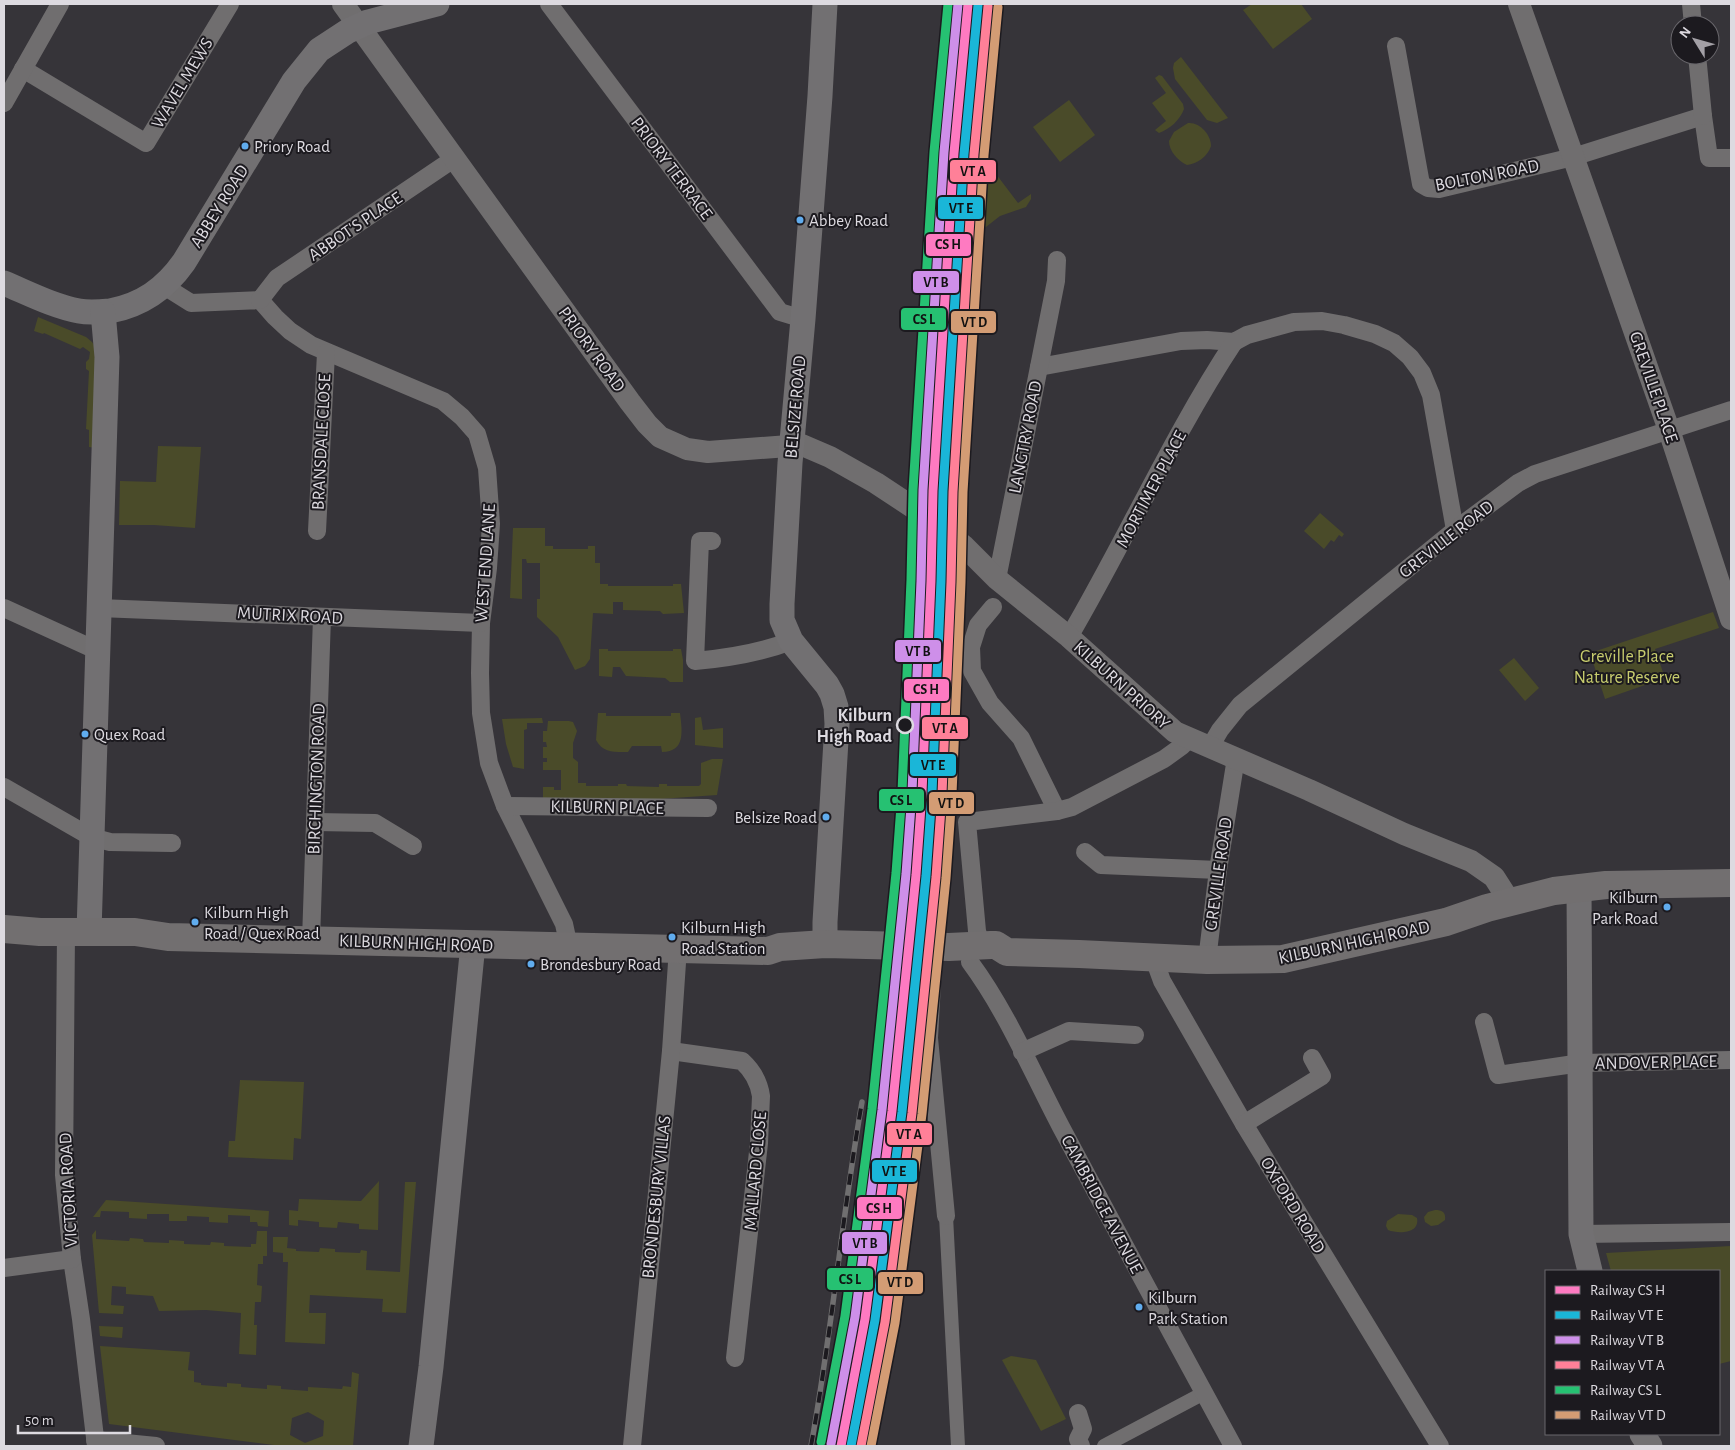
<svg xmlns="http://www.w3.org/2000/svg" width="1735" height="1450" font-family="'Alegreya Sans',sans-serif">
<rect width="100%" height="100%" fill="#363439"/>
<g fill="#4a4b29" fill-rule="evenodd">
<path d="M1252,4h49l11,15 -39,30 -30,-39z"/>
<path d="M1181,57l47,61 -11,5 -10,-3 -32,-41 -2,-11 1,-5z"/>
<path d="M1159,75l3,1 21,28 1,5c-4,11 -14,20 -25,24l-4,-3 11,-9 -14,-18 14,-10 -11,-15z"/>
<path d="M1069,100l26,35 -35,27 -27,-35z"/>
<path d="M1188,123c12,-1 23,12 23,23 -3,10 -14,18 -24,19 -9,-4 -18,-14 -18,-24l5,-9z"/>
<path d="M959,158l19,22 15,-10 25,33 13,-9v5l-5,8 -26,9 -37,29 -7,-1z"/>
<path d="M38,317l48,20 6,5 5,7 -1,99 -7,-1v-17l-3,-1 3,-58 -3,-2v-7l3,-3 1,-7 -7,-5 -3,2 -36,-16 -1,1 -9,-3z"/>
<path d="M158,446l43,1 -6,81 -41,-3h-35l1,-44 36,1z"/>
<path d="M1320,513l24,21 -2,3 -3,-2 -5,7 -3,-2 -7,9 -20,-18z"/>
<path d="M513,528h32v18h8v3h35v-3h7v17h5v21h8v2h65v-2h8l3,29 -21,1 -3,-3 -37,-1v-8h-10v12l-20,-1 -3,46 -5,7 -10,4 -17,-33 -21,-20v-18h3v-36h-13l-1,-4h-4v40l-12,-1z"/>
<path d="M1713,612l6,16 -64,21 10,29 -60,21 -15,-46z"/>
<path d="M599,649h9v2h65v-2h8l2,11v22h-13l-5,-4 -39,-2 -6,-9h-7l-1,10 -13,-1z"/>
<path d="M1514,658l25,30 -14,13 -26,-31z"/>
<path d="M598,713h8v3h65v-3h9c2,17 6,39 -18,39l-1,-6h-29l-4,6c-14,0 -25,1 -32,-12z"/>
<path d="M701,717l2,13 20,-2v20l-28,-3v-27z"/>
<path d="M542,718l1,5h-16v6l-3,1v39l-11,-2 -7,-23 -4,-25z"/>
<path d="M548,721h21l4,1 4,9 -4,12v15l5,4v21h8v3h32v-2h8l1,2 32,1v-3h8v2h32l2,-2v-21l11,-4h11l-6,36 -170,12 -4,-6v-14h11v3h7v-20h-18v-8h4v-4h-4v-11h4l-1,-5h-3v-11h4z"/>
<path d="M240,1080l64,2 -3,57 -7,-1 -1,22 -65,-3 1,-16h6z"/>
<path d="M379,1181l-1,49 -19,-1v-5l-21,-2 -1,6 -18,-1v-5l-21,-2v6l-9,-1v-15l9,1 1,-12 62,2z"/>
<path d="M405,1182h11l-10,131 -24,-1 1,-13 -73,-4 -1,18h17l-1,31 -40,-2 3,-80h-5v-9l-10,-1v-15h15l-1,11 9,1v2l23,1 1,-4 15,1v3l25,1 1,-3 6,1 -1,19 34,2z"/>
<path d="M106,1200l163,11 -1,16 -10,-1 -1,-4h-7v-6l-22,-1v8l-19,-1v-5l-22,-1v5h-18v-7h-22v5l-18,-1v-6l-28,-1 -1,6h-7z"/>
<path d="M1435,1210c7,0 11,2 10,10l-7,5 -7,1 -6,-4 -1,-5 4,-5z"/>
<path d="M1398,1214l14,1 5,3c3,16 -19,16 -29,12l-2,-4 1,-5z"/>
<path d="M96,1230v9l33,2 1,-3 13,1 1,3 25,1v-3l15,1v3l26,1 1,-3 13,1v3l27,1v-3h5l1,-13h10v25h-4v8h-5l-1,21 5,1 -1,16h-6l-1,23h3l-1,30 -17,-1 2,-41 -35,-3 -47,1 -6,-15 -27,-2v-7l-14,-1 -1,19 13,1 -1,8 -24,-1 -7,-78z"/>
<path d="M1731,1246v115l-12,3v-93h-108l-5,-18z"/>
<path d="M99,1326l24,1 -1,11 -22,-2z"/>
<path d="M100,1346l90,6 -2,18 6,1v11l7,1v2l26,2v-4l14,1v3l26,2v-4l14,1v3l27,2v-4l34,2 1,-3 8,1 1,-15 7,2 -6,72h-71l-173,-22zM308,1412l16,9 -1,15 -18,7 -15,-8 2,-17z"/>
<path d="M1011,1356l25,4 30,59 -25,12 -39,-71z"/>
</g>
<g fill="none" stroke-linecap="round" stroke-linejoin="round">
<g stroke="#706e6f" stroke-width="14">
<path d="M946,1216l12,230"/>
<path d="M1104,1446l100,-53"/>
</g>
<g stroke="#706e6f" stroke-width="18">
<path d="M549,4l231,308 23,7"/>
<path d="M1691,4l2,21"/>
<path d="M1396,46l25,138 7,4 11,1 134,-32 130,-41 6,42h22"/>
<path d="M1697,55l6,61"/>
<path d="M23,69l123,74 84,-139"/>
<path d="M4,103l56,-99"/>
<path d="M164,286l27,17 69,-3 15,17 15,14 21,14 132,56 19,16 15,17 10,34 4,56 -3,44 -7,55 -1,50 1,40 8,50 16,43 59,118 5,23"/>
<path d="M260,300l17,-22 178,-120"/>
<path d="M1039,367l142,-26 26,-1 27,2 13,-7 47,-13 28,-1 22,4 31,9 19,9 16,14 12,16 9,22 24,135"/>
<path d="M317,531l9,-178"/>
<path d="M712,541h-12l-5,120c33,-3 65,-8 96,-20"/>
<path d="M997,579l59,-298 1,-21"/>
<path d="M993,607l-15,18 -7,22 1,24 18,32 31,35 36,73"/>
<path d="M4,608l94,43"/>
<path d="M99,608l382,15"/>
<path d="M1069,637c57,-97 103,-201 165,-295"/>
<path d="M1210,747l10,-17 20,-25 215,-175 63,-47 17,-9 196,-64"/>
<path d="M4,787l87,50 19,5 62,1"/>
<path d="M505,806l203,2"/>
<path d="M315,822l60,1 38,23"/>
<path d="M1085,852l16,13 117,5"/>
<path d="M66,932l-2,243 8,84 9,60 15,127"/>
<path d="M311,940l11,-323"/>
<path d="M981,945l-4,-14 -10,-109 90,-11 15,-4 92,-48 18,-13 7,-7"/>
<path d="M934,946l-5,92 17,178"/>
<path d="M1154,959l8,22 82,143 196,322"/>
<path d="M1207,960l11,-90 18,-112"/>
<path d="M970,962c37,50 62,110 91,165 57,107 114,213 172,319"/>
<path d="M1484,1022l14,53 83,-12 150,-3"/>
<path d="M671,1051l71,10c11,10 17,21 19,35l-2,47 -24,215"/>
<path d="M1022,1052l47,-21 66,4"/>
<path d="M1244,1124l78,-48 -10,-18"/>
<path d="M1581,1234l150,-2"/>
<path d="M4,1268l68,-9"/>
<path d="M1078,1413l5,16 -5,10 3,7"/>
<path d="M95,1440l61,6"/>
<path d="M632,1446l39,-395 7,-103"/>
</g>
<g stroke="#706e6f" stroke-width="22">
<path d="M343,4l287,398 17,22 13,13 27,12 21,3 94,-7 28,12 46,26 56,37 32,26 33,33 72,58 106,95 134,58 95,44 67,27 23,16 16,25"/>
<path d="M1519,4l79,223 71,203 62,189"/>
</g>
<g stroke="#727072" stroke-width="25">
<path d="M4,283c24,10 49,23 75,28 10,2 21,1 31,0 32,-6 55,-22 74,-49l110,-181 25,-31 29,-19 20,-9 69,-18"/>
<path d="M1579,887l2,347 9,37"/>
<path d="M89,932l18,-575 -4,-45"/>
<path d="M825,944v-22l12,-198 -1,-17 -4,-13 -5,-9 -36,-44 -9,-21v-16l8,-141 13,-144 17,-223 5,-92"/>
<path d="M1642,1434l8,12"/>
<path d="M421,1446l10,-79 42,-423"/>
</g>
<path stroke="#726f70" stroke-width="28" d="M4,929l36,3h95l33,5 600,14 12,-4 45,-3 124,3 42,-2h5l11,7 72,2 128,6 76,-1 163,-37 41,-14 67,-17 52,-6 125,-2"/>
<defs>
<path id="rail" d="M811,1446c21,-114 31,-230 51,-344"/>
</defs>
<use href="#rail" stroke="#706f70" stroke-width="5.5"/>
<use href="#rail" stroke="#1c1a1f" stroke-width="4" stroke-dasharray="11" stroke-linecap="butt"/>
<defs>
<path id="rail-1" d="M841,1446l24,-127 27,-208 24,-236 6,-82 9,-212 2,-90 21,-338 14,-149"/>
<path id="rail-2" d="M851,1446l24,-126 27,-208 24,-236 6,-83 9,-212 2,-90 21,-337 14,-149"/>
<path id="rail-3" d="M831,1444l24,-127 27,-207 24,-236 6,-82 9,-211 2,-91 21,-338 14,-148"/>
<path id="rail-4" d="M861,1446l24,-124 27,-209 24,-236 6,-83 9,-212 2,-90 21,-338 14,-148"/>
<path id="rail-5" d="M821,1442l24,-126 27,-207 24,-236 6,-81 9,-212 2,-90 21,-338 14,-148"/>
<path id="rail-6" d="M871,1446l24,-123 27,-209 24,-236 6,-84 9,-212 2,-90 21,-337 14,-148"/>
</defs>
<use href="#rail-1" stroke="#1c1a1f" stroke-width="12"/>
<use href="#rail-2" stroke="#1c1a1f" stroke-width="12"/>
<use href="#rail-3" stroke="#1c1a1f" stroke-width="12"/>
<use href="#rail-4" stroke="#1c1a1f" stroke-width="12"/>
<use href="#rail-5" stroke="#1c1a1f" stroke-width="12"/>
<use href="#rail-6" stroke="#1c1a1f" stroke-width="12"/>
<use href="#rail-1" stroke="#fe7ac1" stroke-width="9"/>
<use href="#rail-2" stroke="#1ab6d8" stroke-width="9"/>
<use href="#rail-3" stroke="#ce8fe9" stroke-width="9"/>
<use href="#rail-4" stroke="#ff8098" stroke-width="9"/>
<use href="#rail-5" stroke="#26c172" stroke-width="9"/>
<use href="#rail-6" stroke="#d39c74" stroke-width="9"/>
</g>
<g fill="#60acee" stroke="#1c1a1f" stroke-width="2">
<circle cx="245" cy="146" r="4.5"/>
<circle cx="800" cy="220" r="4.5"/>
<circle cx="85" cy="734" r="4.5"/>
<circle cx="826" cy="817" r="4.5"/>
<circle cx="1667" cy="907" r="4.5"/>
<circle cx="195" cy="922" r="4.5"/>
<circle cx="672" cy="937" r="4.5"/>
<circle cx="531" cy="964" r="4.5"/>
<circle cx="1139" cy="1307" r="4.5"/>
</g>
<circle fill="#1c1a1f" stroke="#dddae0" stroke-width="2.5" cx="905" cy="725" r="8"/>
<g text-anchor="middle" stroke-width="4" stroke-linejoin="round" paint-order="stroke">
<g font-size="17" fill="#dddae0" stroke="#1c1a1f" text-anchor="start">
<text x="254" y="152">Priory Road</text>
<text x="809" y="226">Abbey Road</text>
<text x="94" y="740">Quex Road</text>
<text x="817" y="823" text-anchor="end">Belsize Road</text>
<text x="1658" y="903" text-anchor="end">Kilburn<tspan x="1658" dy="21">Park Road</tspan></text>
<text x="204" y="918">Kilburn High<tspan x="204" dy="21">Road / Quex Road</tspan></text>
<text x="681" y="933">Kilburn High<tspan x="681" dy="21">Road Station</tspan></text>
<text x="540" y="970">Brondesbury Road</text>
<text x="1148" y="1303">Kilburn<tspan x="1148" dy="21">Park Station</tspan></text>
</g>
<g font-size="18" fill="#dddae0" stroke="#1c1a1f">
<text transform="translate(182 83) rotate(-59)" y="6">WAVEL MEWS</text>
<text transform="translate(672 168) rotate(53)" y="6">PRIORY TERRACE</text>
<text transform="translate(1487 175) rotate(-11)" y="6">BOLTON ROAD</text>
<text transform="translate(219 206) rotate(-58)" y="6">ABBEY ROAD</text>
<text transform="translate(355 226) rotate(-34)" y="6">ABBOT'S PLACE</text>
<text transform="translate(592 349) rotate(54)" y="6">PRIORY ROAD</text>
<text transform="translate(1654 387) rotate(71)" y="6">GREVILLE PLACE</text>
<text transform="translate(795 407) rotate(-85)" y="6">BELSIZE ROAD</text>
<text transform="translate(1025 437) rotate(-79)" y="6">LANGTRY ROAD</text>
<text transform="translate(321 442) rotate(-87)" y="6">BRANSDALE CLOSE</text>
<text transform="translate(1151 489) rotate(-62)" y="6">MORTIMER PLACE</text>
<text transform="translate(1446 539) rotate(-38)" y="6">GREVILLE ROAD</text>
<text transform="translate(485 563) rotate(-86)" y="6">WEST END LANE</text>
<text transform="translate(290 615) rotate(3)" y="6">MUTRIX ROAD</text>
<text transform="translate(1122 685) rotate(42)" y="6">KILBURN PRIORY</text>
<text transform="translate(316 779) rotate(-88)" y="6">BIRCHINGTON ROAD</text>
<text transform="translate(607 807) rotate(1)" y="6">KILBURN PLACE</text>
<text transform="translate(1218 874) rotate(-82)" y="6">GREVILLE ROAD</text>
<text transform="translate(1354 942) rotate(-12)" y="6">KILBURN HIGH ROAD</text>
<text transform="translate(416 943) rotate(2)" y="6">KILBURN HIGH ROAD</text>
<text transform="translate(1656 1062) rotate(-1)" y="6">ANDOVER PLACE</text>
<text transform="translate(755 1171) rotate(-85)" y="6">MALLARD CLOSE</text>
<text transform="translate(68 1190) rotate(-93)" y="6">VICTORIA ROAD</text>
<text transform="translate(656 1197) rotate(-84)" y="6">BRONDESBURY VILLAS</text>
<text transform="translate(1102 1204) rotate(62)" y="6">CAMBRIDGE AVENUE</text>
<text transform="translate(1293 1205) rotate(59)" y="6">OXFORD ROAD</text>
</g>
<g font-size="18" fill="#c8cd6e" stroke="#1c1a1f">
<text x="1627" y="662">Greville Place<tspan x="1627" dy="21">Nature Reserve</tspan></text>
</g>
<g font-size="18" font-weight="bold" fill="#dddae0" stroke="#1c1a1f" text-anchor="end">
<text x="892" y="721">Kilburn<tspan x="892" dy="21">High Road</tspan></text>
</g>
</g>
<g stroke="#1c1a1f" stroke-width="2">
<rect x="949" y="159" width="48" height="24" rx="5" fill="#ff8098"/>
<rect x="937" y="196" width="47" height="24" rx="5" fill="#1ab6d8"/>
<rect x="925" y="233" width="47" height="24" rx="5" fill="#fe7ac1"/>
<rect x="912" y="270" width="48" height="24" rx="5" fill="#ce8fe9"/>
<rect x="900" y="307" width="47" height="24" rx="5" fill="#26c172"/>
<rect x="950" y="310" width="47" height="24" rx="5" fill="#d39c74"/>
<rect x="894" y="639" width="48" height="24" rx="5" fill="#ce8fe9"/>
<rect x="903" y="678" width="47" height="24" rx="5" fill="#fe7ac1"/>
<rect x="921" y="716" width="48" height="24" rx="5" fill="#ff8098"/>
<rect x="909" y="753" width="48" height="24" rx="5" fill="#1ab6d8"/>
<rect x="878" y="788" width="47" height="24" rx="5" fill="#26c172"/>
<rect x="928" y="791" width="47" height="24" rx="5" fill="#d39c74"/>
<rect x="886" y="1122" width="47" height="24" rx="5" fill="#ff8098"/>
<rect x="871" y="1159" width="47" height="24" rx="5" fill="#1ab6d8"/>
<rect x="856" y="1196" width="47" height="24" rx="5" fill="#fe7ac1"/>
<rect x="841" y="1231" width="47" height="24" rx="5" fill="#ce8fe9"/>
<rect x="826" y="1267" width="48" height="24" rx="5" fill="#26c172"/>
<rect x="877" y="1271" width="47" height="24" rx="5" fill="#d39c74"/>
</g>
<g font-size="14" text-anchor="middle" font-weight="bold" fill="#111">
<text x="973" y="176">VT A</text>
<text x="961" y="213">VT E</text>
<text x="948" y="249">CS H</text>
<text x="936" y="287">VT B</text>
<text x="924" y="324">CS L</text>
<text x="974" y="327">VT D</text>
<text x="918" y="656">VT B</text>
<text x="926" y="694">CS H</text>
<text x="945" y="733">VT A</text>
<text x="933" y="770">VT E</text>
<text x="901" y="805">CS L</text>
<text x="951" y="808">VT D</text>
<text x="909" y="1139">VT A</text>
<text x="894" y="1176">VT E</text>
<text x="879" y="1213">CS H</text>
<text x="865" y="1248">VT B</text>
<text x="850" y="1284">CS L</text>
<text x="900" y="1287">VT D</text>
</g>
<rect width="1735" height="1450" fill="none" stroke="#dddae0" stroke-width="10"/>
<rect x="1545" y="1270" width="175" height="165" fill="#1c1a1f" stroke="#69676c"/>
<rect x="1555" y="1286" width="25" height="8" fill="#fe7ac1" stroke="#69676c"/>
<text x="1590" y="1295" font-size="15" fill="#dddae0">Railway CS H</text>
<rect x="1555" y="1311" width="25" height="8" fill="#1ab6d8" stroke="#69676c"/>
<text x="1590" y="1320" font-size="15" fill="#dddae0">Railway VT E</text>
<rect x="1555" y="1336" width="25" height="8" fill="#ce8fe9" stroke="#69676c"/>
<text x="1590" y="1345" font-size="15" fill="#dddae0">Railway VT B</text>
<rect x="1555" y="1361" width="25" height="8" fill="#ff8098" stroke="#69676c"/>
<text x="1590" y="1370" font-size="15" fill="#dddae0">Railway VT A</text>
<rect x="1555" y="1386" width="25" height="8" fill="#26c172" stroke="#69676c"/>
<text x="1590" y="1395" font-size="15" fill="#dddae0">Railway CS L</text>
<rect x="1555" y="1411" width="25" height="8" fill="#d39c74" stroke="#69676c"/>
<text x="1590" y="1420" font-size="15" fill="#dddae0">Railway VT D</text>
<g transform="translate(1695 40) rotate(307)"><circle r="24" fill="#1c1a1f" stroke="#69676c"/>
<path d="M0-4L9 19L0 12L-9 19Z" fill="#a3a0a6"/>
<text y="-8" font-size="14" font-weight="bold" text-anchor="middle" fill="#dddae0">N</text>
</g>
<path d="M18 1425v8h112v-8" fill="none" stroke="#dddae0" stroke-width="2.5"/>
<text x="25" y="1425" font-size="15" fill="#dddae0" stroke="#1c1a1f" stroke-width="4" paint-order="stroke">50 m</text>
</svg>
